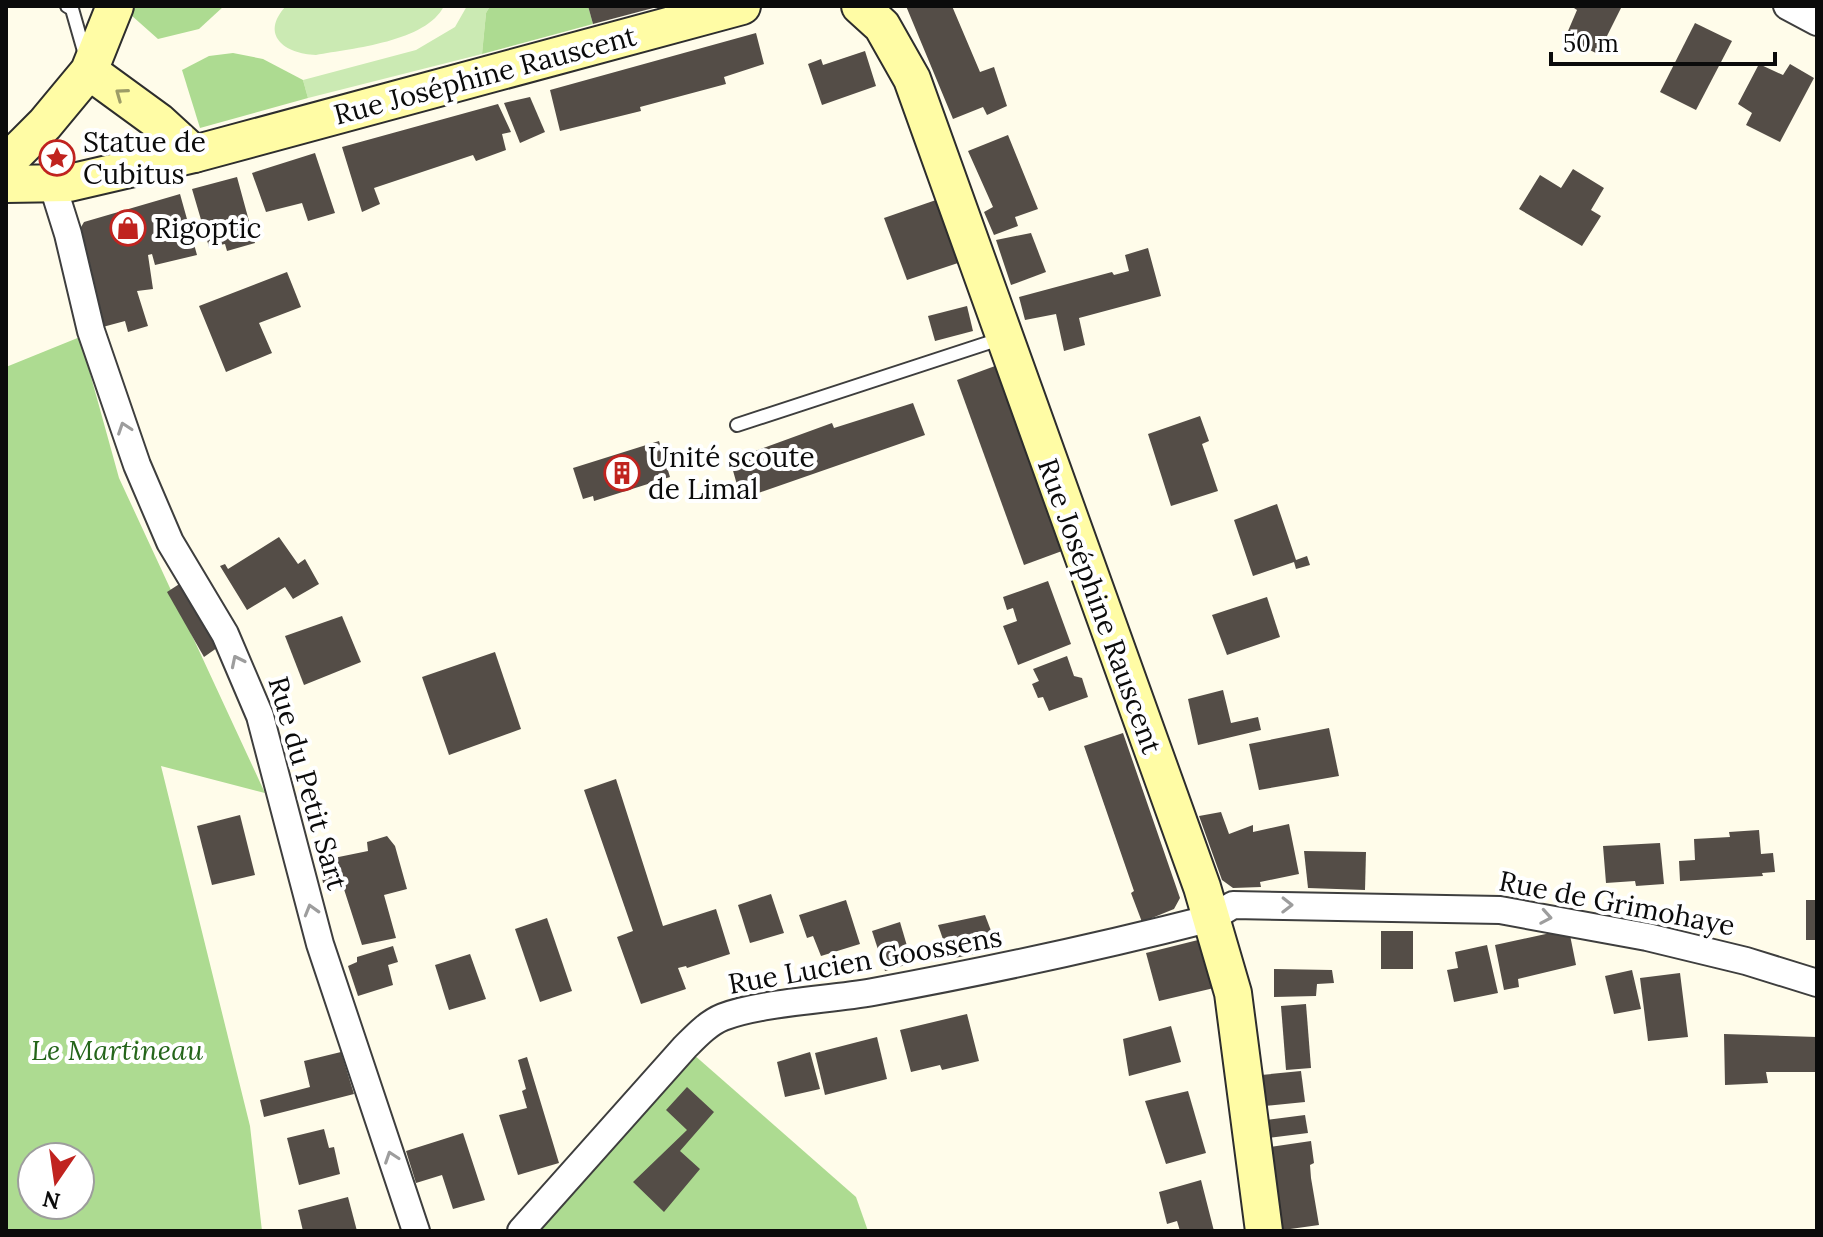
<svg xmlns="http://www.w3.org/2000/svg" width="1823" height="1237" font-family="Lora,serif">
<rect width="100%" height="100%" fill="#fffcea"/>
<g fill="#cbeab3">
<path d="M286,6h158c-18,36 -91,42 -128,49 -31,-1 -57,-20 -30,-49z"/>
<path d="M467,6h23l-4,7 -4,41 -174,44 -5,-18 113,-30 39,-23z"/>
</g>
<g fill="#addb91" fill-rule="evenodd">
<path d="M135,6h89l-25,23 -41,10 -27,-24z"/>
<path d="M490,6h98l5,18 -111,30 4,-41z"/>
<path d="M233,53l30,6 40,21 5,18 -108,30 -18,-58 27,-14z"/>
<path d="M80,337l39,141 146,315 -104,-27 89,360 12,105h-256v-864zM32,1157h48v48h-48z"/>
<path d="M685,1047l171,150 12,34h-347z"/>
</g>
<g fill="#544d47">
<path d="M588,6h68l1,1 -64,17z"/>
<path d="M906,6h46l28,66 14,-5 13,39 -20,9 -4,-8 -30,12z"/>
<path d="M1571,6h51l-24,48 -33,-16 12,-28z"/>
<path d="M1695,23l37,18 -36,69 -36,-18z"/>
<path d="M756,33l8,31 -40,13 2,7 -86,23 1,4 -81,20 -10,-41z"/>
<path d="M865,51l11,35 -54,19 -14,-41 13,-5 2,6z"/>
<path d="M1759,64l24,11 7,-11 24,14 -34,64 -34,-17 6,-12 -14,-9z"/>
<path d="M530,97l15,35 -25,11 -16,-40z"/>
<path d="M498,104l13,28 -9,2 4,16 -30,11 -3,-6 -99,33 6,16 -18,8 -20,-65z"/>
<path d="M1008,135l30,74 -23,8 3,9 -24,9 -10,-23 9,-5 -25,-56z"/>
<path d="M315,153l20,60 -27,8 -6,-18 -36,9 -14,-39z"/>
<path d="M1573,169l31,19 -13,22 10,6 -19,30 -63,-37 21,-34 21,13z"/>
<path d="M237,177l18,66 -28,8 -2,-7 -16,3 -17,-58z"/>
<path d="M180,194l17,61 -42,10 -3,-11 -4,1 5,34 -16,2 11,35 -20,6 -3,-11 -26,7 -22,-94 7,-12z"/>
<path d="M936,200l22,63 -51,17 -23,-62z"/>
<path d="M1031,233l15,39 -35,13 -15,-45z"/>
<path d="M1148,248l13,48 -82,22 6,27 -21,6 -8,-37 -31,6 -6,-23 93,-25 2,3 15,-4 -4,-16z"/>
<path d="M287,272l14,35 -42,16 13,30 -46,19 -27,-66z"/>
<path d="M967,306l6,25 -38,10 -7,-25z"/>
<path d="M995,366l67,185 -38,14 -67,-185z"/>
<path d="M913,403l12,32 -184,64 -11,-39 102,-37 2,5z"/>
<path d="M1200,416l9,25 -7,3 16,47 -47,15 -23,-72z"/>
<path d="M659,441l11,36 -76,24 -1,-5 -10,3 -10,-31z"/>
<path d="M1277,504l19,56 11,-4 3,9 -14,4 -2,-7 -41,14 -19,-56z"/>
<path d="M279,537l19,27 7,-5 14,25 -26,15 -8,-12 -38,23 -27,-44 5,-2 3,5z"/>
<path d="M184,581l40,62 -20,14 -37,-65z"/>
<path d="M1048,581l23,63 -53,21 -15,-39 14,-5 -4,-13 -6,2 -4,-13z"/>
<path d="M1267,597l13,40 -53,18 -15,-40z"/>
<path d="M342,616l19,46 -57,23 -19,-49z"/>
<path d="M495,652l26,77 -72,26 -27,-78z"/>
<path d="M1067,656l7,20 8,2 6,19 -39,14 -6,-14 -5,1 -6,-14 7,-3 -6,-12z"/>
<path d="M1223,690l8,33 27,-6 3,13 -63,15 -10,-46z"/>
<path d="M1329,728l10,48 -80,14 -10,-46z"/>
<path d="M1123,733l57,165 -6,11 -32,13 -11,-29 3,-2 -50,-145z"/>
<path d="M616,779l47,147 53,-17 14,45 -43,14 -1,-2 -8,2 8,21 -45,15 -24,-67 16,-6 -49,-141z"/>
<path d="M1221,812l8,22 24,-9v7l36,-8 10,50 -39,8 1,5 -28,1 -11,-8 -23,-64z"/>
<path d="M240,815l15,60 -43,10 -15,-59z"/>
<path d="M1759,830l2,24 12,-1 2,19 -13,1 1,3 -83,5 -1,-20 16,-1 -1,-21 36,-2 -1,-5z"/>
<path d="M387,836l8,10 12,43 -23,6 12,43 -34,7 -21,-65 -18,3 -4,-22 49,-10 -1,-9z"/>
<path d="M1660,843l4,41 -28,2 -1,-5 -29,2 -3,-37z"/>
<path d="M1304,851l62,1 -1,38 -57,-2z"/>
<path d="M771,894l13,39 -34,10 -12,-38z"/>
<path d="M846,900l14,44 -39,12 -8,-20 -6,2 -8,-23z"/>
<rect x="1806" y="900" width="11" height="40"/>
<path d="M985,915l13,34 -48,10 -12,-34z"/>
<path d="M547,918l25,73 -32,11 -25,-73z"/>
<path d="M900,922l12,41 -27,8 -13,-40z"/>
<rect x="1381" y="931" width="32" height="38"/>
<path d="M1555,932l15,3 6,30 -58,14 1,8 -15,3 -9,-45z"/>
<path d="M1202,939l12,49 -55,13 -13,-48z"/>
<path d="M1487,945l11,48 -44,9 -7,-32 11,-2 -3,-16z"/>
<path d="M393,946l5,16 -10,3 5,20 -35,11 -10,-30 9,-4v-5z"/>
<path d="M470,954l16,45 -37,11 -14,-45z"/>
<path d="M1274,969l58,1 2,13 -17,1 -1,12 -42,1z"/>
<path d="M1632,970l9,39 -27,5 -9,-38z"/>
<path d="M1680,973l8,64 -40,4 -8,-63z"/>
<path d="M1306,1004l5,64 -25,2 -5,-64z"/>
<path d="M967,1014l12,47 -37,9 -2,-5 -29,7 -11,-42z"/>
<path d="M1171,1026l10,36 -52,14 -6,-37z"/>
<path d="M1724,1034l93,3v35h-51l2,11 -43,2z"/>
<path d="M877,1037l10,42 -62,16 -10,-42z"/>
<path d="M341,1052l13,42 -90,23 -4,-17 50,-13 -6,-26z"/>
<path d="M810,1052l10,37 -35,8 -8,-35z"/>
<path d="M527,1057l32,106 -41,12 -19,-60 28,-7 -5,-17 4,-2 -8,-29z"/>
<path d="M1301,1071l4,31 -40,4 -4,-31z"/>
<path d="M687,1087l27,25 -34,39 20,18 -36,43 -31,-30 54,-52 -21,-20z"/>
<path d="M1188,1091l18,62 -40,11 -21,-63z"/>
<path d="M1305,1115l3,18 -40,5 -2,-18z"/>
<path d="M324,1129l5,19 5,-1 6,27 -41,11 -12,-47z"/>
<path d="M463,1133l22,67 -32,9 -11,-34 -26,8 -10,-32z"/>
<path d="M1311,1141l3,22 -4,2 1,13 8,47 -36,5 -13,-83z"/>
<path d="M1201,1180l13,51h-34l-3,-10 -10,3 -8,-32z"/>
<path d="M348,1197l9,34h-54l-5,-21z"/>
</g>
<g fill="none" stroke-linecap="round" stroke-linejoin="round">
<defs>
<g id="lane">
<path d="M67,6l5,3 14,49"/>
<path d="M737,425l266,-87"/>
</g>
<g id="street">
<path d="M1787,6l30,16"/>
<path d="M52,183l16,51 23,97 46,134 33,77 55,92 35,82 60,228 96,287"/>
<path d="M521,1231l164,-184c11,-11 23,-24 38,-30 40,-15 105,-17 150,-25 114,-21 226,-45 339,-74l21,-13 267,5 147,27 99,24 71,22"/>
</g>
<g id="secondary">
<path d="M860,6l22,20 30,53 290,808 31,106 31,238"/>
<path d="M89,71l70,51 35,32"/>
<path d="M6,163l39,-39 44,-53 26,-65"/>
<path d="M6,184l63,-1 125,-29 548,-148"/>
</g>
</defs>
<use href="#lane" stroke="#3e3e3e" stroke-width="16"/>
<use href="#street" stroke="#3e3e3e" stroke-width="30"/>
<use href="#secondary" stroke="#2d2d2d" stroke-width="40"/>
<use href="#lane" stroke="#fff" stroke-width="12"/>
<use href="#street" stroke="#fff" stroke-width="26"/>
<use href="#secondary" stroke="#fffca5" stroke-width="36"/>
</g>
<defs><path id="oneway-chevron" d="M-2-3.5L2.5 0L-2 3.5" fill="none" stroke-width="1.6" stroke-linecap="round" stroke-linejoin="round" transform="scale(2)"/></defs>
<use stroke="#9d9c67" href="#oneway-chevron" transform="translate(121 94) rotate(-144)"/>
<g stroke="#9d9d9d">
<use href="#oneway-chevron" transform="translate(124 428) rotate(-109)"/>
<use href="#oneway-chevron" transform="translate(237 661) rotate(-116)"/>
<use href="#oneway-chevron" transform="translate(1287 905) rotate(1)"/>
<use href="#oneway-chevron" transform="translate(311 910) rotate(-106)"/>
<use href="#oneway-chevron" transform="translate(1546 917) rotate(10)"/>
<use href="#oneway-chevron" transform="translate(391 1157) rotate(-109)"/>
</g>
<defs>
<symbol id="sight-ring" viewBox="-11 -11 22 22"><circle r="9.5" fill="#fff" stroke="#c0231f" stroke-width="1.5"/><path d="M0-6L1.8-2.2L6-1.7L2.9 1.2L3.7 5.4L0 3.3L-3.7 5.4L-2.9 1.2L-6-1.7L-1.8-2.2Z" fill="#c0231f"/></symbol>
<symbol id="shop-ring" viewBox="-11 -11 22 22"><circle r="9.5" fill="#fff" stroke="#c0231f" stroke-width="1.5"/><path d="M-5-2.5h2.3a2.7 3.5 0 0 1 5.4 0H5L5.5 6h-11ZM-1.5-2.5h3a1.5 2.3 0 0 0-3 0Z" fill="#c0231f"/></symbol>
<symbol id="building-ring" viewBox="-11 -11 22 22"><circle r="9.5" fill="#fff" stroke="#c0231f" stroke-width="1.5"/><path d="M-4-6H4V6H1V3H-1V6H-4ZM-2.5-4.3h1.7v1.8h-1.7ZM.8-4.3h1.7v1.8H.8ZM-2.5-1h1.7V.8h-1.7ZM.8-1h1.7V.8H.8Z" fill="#c0231f"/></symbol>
</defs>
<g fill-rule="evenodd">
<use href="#sight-ring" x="37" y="138" width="40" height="40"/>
<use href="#shop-ring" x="108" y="208" width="40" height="40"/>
<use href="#building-ring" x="602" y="453" width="40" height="40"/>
</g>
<g text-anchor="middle" stroke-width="8" stroke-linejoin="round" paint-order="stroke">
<g font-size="28" fill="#0b0b0b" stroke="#fff">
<text transform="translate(485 75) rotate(-15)" y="10">Rue Joséphine Rauscent</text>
<text transform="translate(1100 606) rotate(70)" y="10">Rue Joséphine Rauscent</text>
<text transform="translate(308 783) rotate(74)" y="10">Rue du Petit Sart</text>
<text transform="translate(1617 903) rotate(11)" y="10">Rue de Grimohaye</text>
<text transform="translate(865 960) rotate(-10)" y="10">Rue Lucien Goossens</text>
</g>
<g font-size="28" fill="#0b0b0b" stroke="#fff" text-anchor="start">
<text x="83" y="152">Statue de<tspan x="83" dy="32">Cubitus</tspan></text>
<text x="154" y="238">Rigoptic</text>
<text x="648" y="467">Unité scoute<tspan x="648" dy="32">de Limal</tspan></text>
</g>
<g font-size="28" font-style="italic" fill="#24651a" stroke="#fff">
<text x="117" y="1060">Le Martineau</text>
</g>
</g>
<rect width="1823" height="1237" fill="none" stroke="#0b0b0b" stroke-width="16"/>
<g transform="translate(56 1181) rotate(193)"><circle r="38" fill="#ffffff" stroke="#9d9d9d" stroke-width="2"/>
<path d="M0-6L14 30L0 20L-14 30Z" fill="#c0231f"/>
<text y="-12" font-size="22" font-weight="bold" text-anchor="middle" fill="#0b0b0b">N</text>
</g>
<path d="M1551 52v12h224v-12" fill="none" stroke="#0b0b0b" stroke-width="4"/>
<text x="1563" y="52" font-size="24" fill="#0b0b0b" stroke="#ffffff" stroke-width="6" paint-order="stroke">50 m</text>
</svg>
